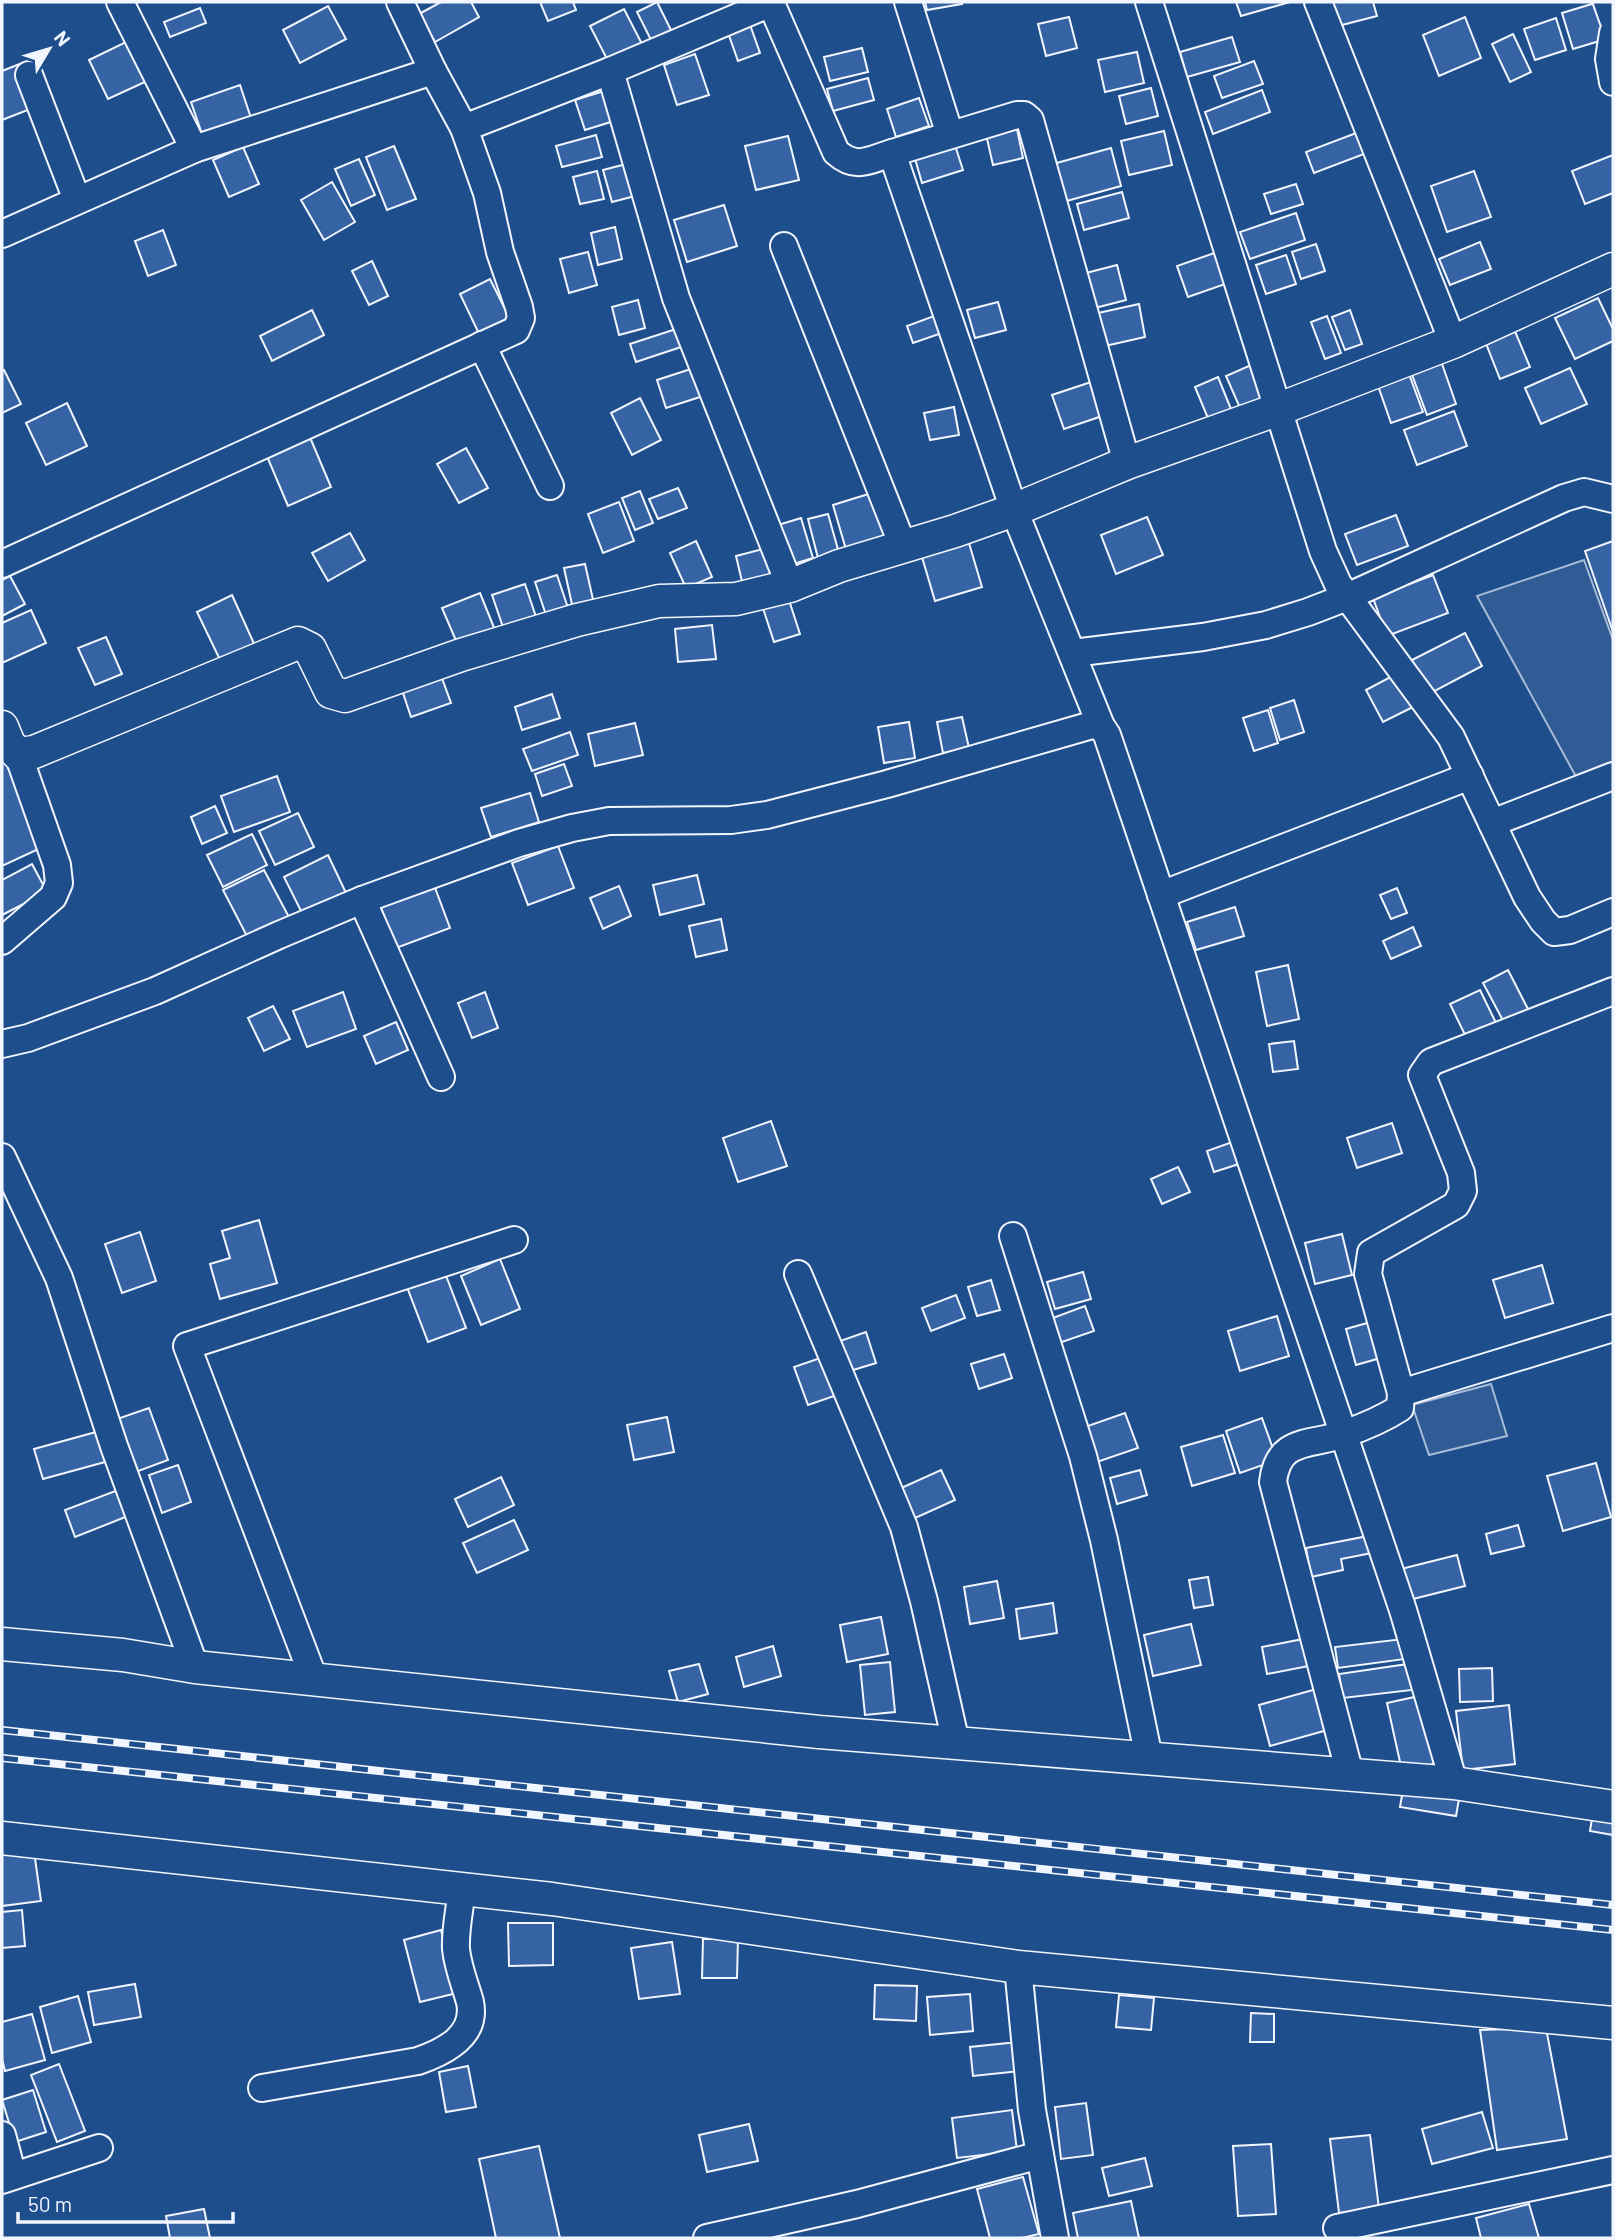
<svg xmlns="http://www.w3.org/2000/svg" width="1615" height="2240" font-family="Barlow,sans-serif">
<rect width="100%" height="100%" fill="#1f4e8c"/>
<g fill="#305b95" stroke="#a8bbd7" stroke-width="2">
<path d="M1584,560l29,80v142l-28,11 -108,-197z"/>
<path d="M1491,1384l16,52 -78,19 -17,-50z"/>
</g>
<g fill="#3563a3" stroke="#f2f6ff" stroke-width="2">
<path d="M441,2h30l8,15 -44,25 -16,-28z"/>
<path d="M540,2h33l3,8 -28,11z"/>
<path d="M657,2l14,28 -20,10 -14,-28z"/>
<path d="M925,2h36l1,2 -35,6z"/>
<path d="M1236,2h54l-49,14z"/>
<path d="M1331,2h42l4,14 -39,10z"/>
<path d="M1595,3l11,36 -33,10 -11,-36z"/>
<path d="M328,6l18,33 -46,24 -17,-33z"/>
<path d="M200,8l6,15 -36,14 -6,-15z"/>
<path d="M624,9l18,35 -34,17 -18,-35z"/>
<path d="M1069,17l8,31 -31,8 -8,-32z"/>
<path d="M1465,17l16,41 -42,18 -16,-41z"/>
<path d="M1556,18l10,32 -31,10 -11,-31z"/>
<path d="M748,19l12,34 -22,8 -12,-34z"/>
<path d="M1513,34l18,38 -21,10 -18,-38z"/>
<path d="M1232,37l8,25 -53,15 -7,-25z"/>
<path d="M128,41l19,40 -39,18 -19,-39z"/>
<path d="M862,48l6,24 -38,9 -6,-24z"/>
<path d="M1137,52l7,31 -39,9 -7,-32z"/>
<path d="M695,54l14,41 -32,10 -13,-40z"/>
<path d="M1254,61l9,23 -41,14 -8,-22z"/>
<path d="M22,63l16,43 -36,14v-49z"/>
<path d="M868,78l6,22 -41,11 -6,-22z"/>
<path d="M240,85l11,33 -49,16 -11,-32z"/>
<path d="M1151,88l7,28 -32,8 -7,-28z"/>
<path d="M1262,90l8,22 -57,22 -8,-22z"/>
<path d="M604,91l10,30 -29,9 -10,-30z"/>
<path d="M919,98l10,28 -33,11 -9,-28z"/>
<path d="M1016,124l7,34 -30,7 -8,-35z"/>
<path d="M1364,130l8,21 -58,22 -8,-21z"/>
<path d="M1164,131l8,34 -43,10 -8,-34z"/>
<path d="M596,135l6,22 -40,10 -6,-21z"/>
<path d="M788,136l11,44 -43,10 -11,-44z"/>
<path d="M953,139l10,31 -41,13 -9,-31z"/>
<path d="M394,146l22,53 -29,11 -21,-53z"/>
<path d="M243,147l16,37 -30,13 -16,-37z"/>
<path d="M1111,148l10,38 -58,16 -10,-38z"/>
<path d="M1613,155v38l-28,11 -13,-33z"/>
<path d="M359,159l16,36 -24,11 -16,-37z"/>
<path d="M626,164l9,32 -23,6 -9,-32z"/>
<path d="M597,171l7,28 -24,5 -7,-27z"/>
<path d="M1474,171l17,46 -44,15 -16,-46z"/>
<path d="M332,182l23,40 -31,18 -23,-40z"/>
<path d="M1296,184l7,20 -32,10 -7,-20z"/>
<path d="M1122,192l7,26 -45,12 -7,-26z"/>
<path d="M724,205l13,41 -50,16 -13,-42z"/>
<path d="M1296,213l9,27 -55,19 -10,-27z"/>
<path d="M615,227l7,32 -24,6 -7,-32z"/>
<path d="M163,230l13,35 -28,11 -13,-35z"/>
<path d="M1480,242l11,27 -41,16 -11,-26z"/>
<path d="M1316,244l9,27 -24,8 -9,-27z"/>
<path d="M1223,250l11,31 -46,16 -11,-31z"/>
<path d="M588,252l9,33 -28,8 -9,-34z"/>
<path d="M1286,255l10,29 -30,10 -10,-29z"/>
<path d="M372,261l16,35 -19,9 -17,-34z"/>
<path d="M1117,265l9,35 -31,8 -9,-35z"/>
<path d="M490,279l23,46 -31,15 -22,-46z"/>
<path d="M1598,298l15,31v12l-38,18 -20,-41z"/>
<path d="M638,300l7,28 -26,7 -7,-28z"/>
<path d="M998,302l8,28 -31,8 -8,-28z"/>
<path d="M1139,304l6,33 -40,9 -7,-33z"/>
<path d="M312,310l12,25 -52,26 -12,-25z"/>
<path d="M1350,310l12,34 -17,6 -13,-33z"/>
<path d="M942,313l6,18 -35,12 -6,-17z"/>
<path d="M1327,316l14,37 -16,6 -14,-37z"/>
<path d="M676,329l5,18 -45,15 -6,-18z"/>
<path d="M1514,329l16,38 -30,12 -15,-38z"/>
<path d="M1441,361l15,43 -29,11 -16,-43z"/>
<path d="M1258,362l18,41 -32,14 -18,-41z"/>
<path d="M1406,366l17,46 -32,11 -16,-46z"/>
<path d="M697,367l9,28 -40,13 -9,-28z"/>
<path d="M1570,368l17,36 -46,20 -16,-36z"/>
<path d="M4,370l17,34 -19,9v-42z"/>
<path d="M1218,377l17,42 -23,9 -17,-41z"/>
<path d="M1097,380l11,34 -44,15 -12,-34z"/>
<path d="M640,398l21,42 -29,15 -21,-42z"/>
<path d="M67,403l20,43 -41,19 -20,-42z"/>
<path d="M954,407l5,28 -29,5 -6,-27z"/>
<path d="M1454,411l13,35 -50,19 -13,-35z"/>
<path d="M309,435l22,52 -43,19 -22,-52z"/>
<path d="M466,448l22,40 -29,15 -22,-39z"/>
<path d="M678,488l9,20 -29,11 -9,-20z"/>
<path d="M640,491l13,32 -18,7 -13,-32z"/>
<path d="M878,491l14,48 -45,14 -14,-48z"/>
<path d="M619,502l15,39 -31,12 -15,-39z"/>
<path d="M828,514l11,39 -21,5 -10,-39z"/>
<path d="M1396,515l12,31 -51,19 -12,-31z"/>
<path d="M1147,517l16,38 -47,19 -15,-39z"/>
<path d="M801,518l12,40 -26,8 -12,-40z"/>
<path d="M350,533l15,27 -37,21 -16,-28z"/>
<path d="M966,533l16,54 -47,14 -16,-54z"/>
<path d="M696,541l16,36 -26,11 -16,-35z"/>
<path d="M1613,541v91l-28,-81z"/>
<path d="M771,547l9,35 -36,8 -8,-34z"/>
<path d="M585,564l9,40 -21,5 -9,-41z"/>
<path d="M557,575l14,42 -22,7 -14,-42z"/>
<path d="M1433,575l15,38 -61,23 -14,-38z"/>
<path d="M10,576l15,28 -23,12v-36z"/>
<path d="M525,584l13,39 -33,10 -13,-38z"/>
<path d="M480,593l17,42 -37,15 -18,-42z"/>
<path d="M787,594l13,40 -26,8 -13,-40z"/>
<path d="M232,595l24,53 -34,16 -25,-52z"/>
<path d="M31,610l15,33 -44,20v-40z"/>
<path d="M712,625l4,34 -38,3 -3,-33z"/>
<path d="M1465,633l17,33 -53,28 -17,-34z"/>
<path d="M106,637l16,37 -27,11 -17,-37z"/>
<path d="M439,670l12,33 -40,14 -11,-33z"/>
<path d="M1396,674l17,33 -30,15 -17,-32z"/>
<path d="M552,694l8,24 -38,12 -7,-23z"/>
<path d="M1294,700l10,32 -24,8 -10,-32z"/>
<path d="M1268,710l10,33 -24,8 -11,-33z"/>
<path d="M962,717l7,31 -26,5 -6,-31z"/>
<path d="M909,722l6,36 -31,5 -6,-36z"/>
<path d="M635,723l8,32 -48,11 -7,-32z"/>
<path d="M570,732l8,23 -46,16 -9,-22z"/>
<path d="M2,755l43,91 -43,20z"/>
<path d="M564,764l8,22 -30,10 -7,-22z"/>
<path d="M277,776l13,36 -56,20 -13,-36z"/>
<path d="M530,793l9,29 -48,15 -10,-29z"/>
<path d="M215,806l12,27 -25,11 -11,-27z"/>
<path d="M298,813l16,34 -39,18 -16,-34z"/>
<path d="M252,834l15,31 -44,22 -16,-32z"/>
<path d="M558,846l16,42 -46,17 -16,-42z"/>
<path d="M328,855l19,40 -43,22 -20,-40z"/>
<path d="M32,864l15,28 -45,23v-35z"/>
<path d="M264,870l26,49 -41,21 -26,-50z"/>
<path d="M697,875l7,29 -44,11 -7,-30z"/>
<path d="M434,885l16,43 -54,20 -16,-43z"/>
<path d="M619,886l12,30 -28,13 -13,-31z"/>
<path d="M1397,888l10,25 -16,6 -11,-24z"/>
<path d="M1235,907l9,29 -48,14 -9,-28z"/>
<path d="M721,919l6,31 -31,7 -7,-31z"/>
<path d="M1413,927l8,19 -30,13 -8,-18z"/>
<path d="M1288,965l11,54 -32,7 -11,-54z"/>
<path d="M1508,970l23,45 -24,13 -24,-45z"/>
<path d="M1480,990l17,35 -30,14 -17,-35z"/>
<path d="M343,992l13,37 -49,18 -14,-36z"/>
<path d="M485,992l13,36 -26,10 -14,-35z"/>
<path d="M273,1006l17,33 -26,12 -16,-33z"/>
<path d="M396,1022l12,28 -32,14 -12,-28z"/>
<path d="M1294,1041l4,28 -25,3 -4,-28z"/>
<path d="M771,1121l16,45 -49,16 -15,-44z"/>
<path d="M1392,1123l10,30 -45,15 -10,-30z"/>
<path d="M1235,1141l7,22 -28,9 -7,-21z"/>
<path d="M1178,1167l12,25 -28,12 -11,-25z"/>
<path d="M259,1220l18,63 -57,16 -10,-35 20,-6 -8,-27z"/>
<path d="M140,1232l16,49 -34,12 -17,-49z"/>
<path d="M1342,1234l10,41 -37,9 -10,-41z"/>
<path d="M500,1259l20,50 -39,16 -20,-49z"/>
<path d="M1542,1265l11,38 -48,15 -12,-38z"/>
<path d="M1083,1272l8,27 -36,10 -8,-27z"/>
<path d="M445,1273l21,55 -38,14 -21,-55z"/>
<path d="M991,1280l9,30 -23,6 -9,-29z"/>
<path d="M956,1295l9,23 -34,13 -9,-23z"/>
<path d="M1085,1306l9,25 -35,12 -9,-24z"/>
<path d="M1277,1316l12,40 -49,15 -12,-40z"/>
<path d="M1374,1321l10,36 -28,8 -10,-36z"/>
<path d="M866,1332l10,31 -26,8 -10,-30z"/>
<path d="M1004,1354l8,24 -33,11 -8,-25z"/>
<path d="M829,1355l14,38 -35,12 -14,-38z"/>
<path d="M149,1408l19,52 -35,13 -19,-53z"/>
<path d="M1125,1413l13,35 -44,15 -12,-35z"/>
<path d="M667,1417l7,35 -40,8 -7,-35z"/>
<path d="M1262,1418l15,42 -37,13 -14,-42z"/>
<path d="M96,1432l9,30 -62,17 -9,-30z"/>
<path d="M1223,1435l12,38 -43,13 -11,-39z"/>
<path d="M1596,1463l15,54 -48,14 -16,-55z"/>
<path d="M178,1465l13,37 -29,11 -13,-38z"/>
<path d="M941,1470l14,30 -42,19 -14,-30z"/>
<path d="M1140,1470l7,25 -30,9 -7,-26z"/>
<path d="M501,1477l13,28 -46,22 -13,-28z"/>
<path d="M118,1490l10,26 -53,21 -10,-27z"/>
<path d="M514,1520l14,30 -51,23 -14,-30z"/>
<path d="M1518,1525l6,21 -33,8 -5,-20z"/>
<path d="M1368,1536l4,17 -31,6 2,11 -32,7 -5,-29z"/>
<path d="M1457,1555l8,31 -56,14 -8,-31z"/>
<path d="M1208,1577l5,28 -19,3 -5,-28z"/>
<path d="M997,1581l7,37 -34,6 -6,-37z"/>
<path d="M1053,1603l4,30 -37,6 -4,-30z"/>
<path d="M881,1617l7,37 -41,8 -7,-37z"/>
<path d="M1191,1624l10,41 -48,11 -9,-41z"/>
<path d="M1308,1638l6,27 -47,9 -5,-27z"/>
<path d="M1403,1639l2,20 -67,9 -3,-21z"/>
<path d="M773,1646l8,30 -37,11 -8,-30z"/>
<path d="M890,1662l5,50 -30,3 -5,-50z"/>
<path d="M699,1664l9,30 -30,8 -9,-31z"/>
<path d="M1408,1664l4,26 -69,8 -4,-24z"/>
<path d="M1492,1668l1,33 -33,1 -1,-33z"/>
<path d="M1320,1688l11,41 -61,17 -11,-41z"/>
<path d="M1419,1696l15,68 -32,7 -15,-68z"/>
<path d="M1509,1705l6,59 -52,6 -7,-59z"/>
<path d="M1403,1790l56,9 -3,17 -56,-9z"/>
<path d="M1593,1812l20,3v20l-23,-4z"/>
<path d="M34,1851l7,50 -39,5v-51z"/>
<path d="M22,1910l3,36 -23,2v-36z"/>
<path d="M508,1923h45v42l-44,1z"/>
<path d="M441,1930l16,63 -37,9 -16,-62z"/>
<path d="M703,1939h35l-1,39h-35z"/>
<path d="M672,1942l8,52 -41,5 -8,-51z"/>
<path d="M135,1984l6,33 -47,8 -6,-33z"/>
<path d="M875,1985l42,1 -1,35 -42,-2z"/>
<path d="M970,1994l3,37 -43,4 -3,-38z"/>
<path d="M1119,1995l35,3 -3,32 -35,-3z"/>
<path d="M78,1996l13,46 -39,11 -12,-46z"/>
<path d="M1251,2013l23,1v28h-24z"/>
<path d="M32,2014l13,46 -40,11 -3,-12v-37z"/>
<path d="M1546,2028l21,111 -70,11 -17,-120z"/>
<path d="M1018,2042l3,29 -48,5 -3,-29z"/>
<path d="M59,2064l26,67 -28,11 -26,-67z"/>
<path d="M468,2066l8,41 -30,5 -7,-40z"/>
<path d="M33,2090l13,42 -31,10 -13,-42z"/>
<path d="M1086,2103l7,52 -32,4 -6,-52z"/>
<path d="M1012,2110l5,41 -60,7 -5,-40z"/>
<path d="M1482,2112l11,36 -61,16 -10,-35z"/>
<path d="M749,2124l9,37 -51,11 -8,-37z"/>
<path d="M1370,2135l9,74 -40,4 -9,-74z"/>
<path d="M1271,2144l5,70 -38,2 -5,-70z"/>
<path d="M539,2146l21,92h-64l-17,-79z"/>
<path d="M1145,2158l7,28 -43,10 -7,-28z"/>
<path d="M1023,2177l16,57 -17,4h-32l-13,-49z"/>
<path d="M1131,2201l8,37h-61l-5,-25z"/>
<path d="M1529,2204l10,34h-58l-5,-20z"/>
<path d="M204,2209l6,29h-40l-4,-22z"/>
</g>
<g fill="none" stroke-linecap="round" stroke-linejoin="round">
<defs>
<g id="minor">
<path d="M120,2l74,147"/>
<path d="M400,2l33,69"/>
<path d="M908,2l42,133"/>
<path d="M1149,2l174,549 15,33 113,153 76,160 16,24 11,11 16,-2 43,-18"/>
<path d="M1318,2l135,340"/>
<path d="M1607,2l6,17"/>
<path d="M1613,33l-4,26 4,23"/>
<path d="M610,71l66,227 114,288"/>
<path d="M29,75l48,125"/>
<path d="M892,153l125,-38h7l6,5 97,343"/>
<path d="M2,234l192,-85 239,-78 31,57 146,-57 161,-68 65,149c20,18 33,8 56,1l122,357 87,216"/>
<path d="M784,246l119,300"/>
<path d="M482,345l68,141"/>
<path d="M2,564l514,-234 5,-12 -2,-11 -19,-55 -13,-59 -23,-65"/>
<path d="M1073,653l130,-16 63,-12 42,-13 39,-15 217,-99 20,-6 29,7"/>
<path d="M1492,823l121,-47"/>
<path d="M1161,895l309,-119"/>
<path d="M362,900l79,177"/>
<path d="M2,941l51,-44 6,-14 -2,-18 -39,-111"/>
<path d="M2,1044l26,-6 127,-47 124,-56 83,-35 157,-57 53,-15 37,-7 122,-1 36,-5 120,-31 205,-59 9,1 6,9 296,875 51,173"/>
<path d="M2,1157l57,121 55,168 81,221"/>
<path d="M1013,1236l70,220 21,84 45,218"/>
<path d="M798,1274l106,253 20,74 32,142"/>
<path d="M1401,1393l212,-65"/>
<path d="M314,1679l-127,-333 327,-106"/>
<path d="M1350,1774l-77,-292c5,-46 39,-36 71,-48 20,-7 39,-15 56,-26l1,-15 -33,-119 3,-21 85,-48 7,-14 -2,-18 -39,-98 9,-13 182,-71"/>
<path d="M1018,1967l14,143 23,128"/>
<path d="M262,2088l156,-27c26,-9 59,-25 52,-59 -5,-18 -12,-34 -14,-53 -1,-20 4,-41 6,-60"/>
<path d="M2,2135l11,41"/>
<path d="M2,2180l97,-32"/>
<path d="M1337,2228l276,-58"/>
<path d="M707,2238l150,-34 183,-49"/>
</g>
<g id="tertiary">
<path d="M2,727l7,17 9,10 16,-2 264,-109 12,6 21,43 14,4 116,-41 116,-35 82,-19 77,-2 54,-13 49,-20 116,-35 59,-21 113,-47 152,-54 174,-67 160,-73"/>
<path d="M2,1644l121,11 72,12 624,65 635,51 159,24"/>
<path d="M2,1838l550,61 466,68 595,56"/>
</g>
</defs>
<use href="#minor" stroke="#f2f6ff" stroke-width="30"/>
<use href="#tertiary" stroke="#f2f6ff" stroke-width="35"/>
<use href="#minor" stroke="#1f4e8c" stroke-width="26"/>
<use href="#tertiary" stroke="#1f4e8c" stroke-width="32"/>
<defs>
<g id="rail">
<path d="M2,1730l1611,175"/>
<path d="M2,1758l1611,172"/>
</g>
</defs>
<use href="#rail" stroke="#f2f6ff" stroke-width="8"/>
<use href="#rail" stroke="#1f4e8c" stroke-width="5" stroke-dasharray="16" stroke-linecap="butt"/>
</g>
<rect width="1615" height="2240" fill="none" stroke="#f2f6ff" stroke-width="7"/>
<g transform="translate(49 49) rotate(52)" stroke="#1f4e8c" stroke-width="5" paint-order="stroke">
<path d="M0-5L12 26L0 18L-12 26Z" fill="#f2f6ff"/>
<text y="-10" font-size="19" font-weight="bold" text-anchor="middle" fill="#f2f6ff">N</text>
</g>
<path d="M18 2212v10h215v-10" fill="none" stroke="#f2f6ff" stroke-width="3.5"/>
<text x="28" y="2212" font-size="21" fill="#f2f6ff" stroke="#1f4e8c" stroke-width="5" paint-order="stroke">50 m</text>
</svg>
